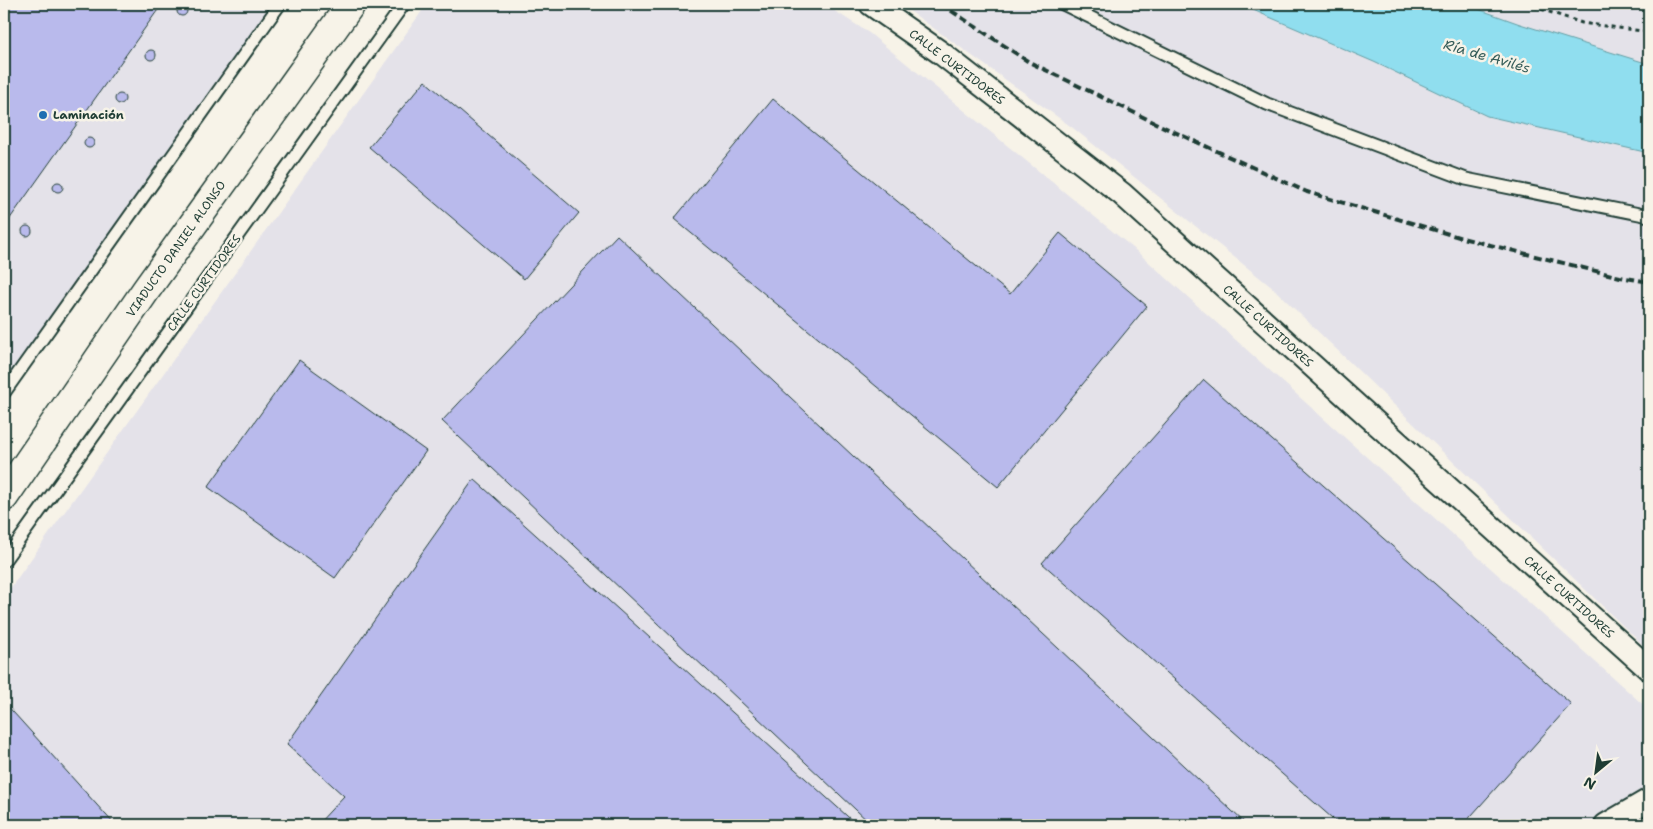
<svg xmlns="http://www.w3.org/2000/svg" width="1653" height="829" font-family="'Shantell Sans',sans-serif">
<rect width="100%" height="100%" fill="#f7f3e8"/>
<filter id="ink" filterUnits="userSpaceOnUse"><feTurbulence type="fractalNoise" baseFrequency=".02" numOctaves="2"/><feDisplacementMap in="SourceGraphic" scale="10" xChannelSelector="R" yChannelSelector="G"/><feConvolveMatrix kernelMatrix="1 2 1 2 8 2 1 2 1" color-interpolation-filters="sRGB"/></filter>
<g filter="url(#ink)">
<g fill="#e4e2e9">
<path d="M4,4h275l-275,398z"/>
<path d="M427,4h397l45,29 264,215 516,462v115h-1645v-228z"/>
<path d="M900,4h749v647l-375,-362 -201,-161z"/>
</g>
<path fill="#90deef" stroke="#639ea4" d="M1239,4h225l56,20 129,40v89l-162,-37 -113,-54z"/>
<g fill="#b9baec" stroke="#1f3d34">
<path d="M4,4h158l-158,223z"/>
<circle cx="182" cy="11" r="5"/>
<circle cx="151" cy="55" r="5"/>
<path d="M425,81l154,132 -55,66 -155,-132z"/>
<circle cx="120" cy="99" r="5"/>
<path d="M773,99l237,195 50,-61 87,73 -149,181 -324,-268z"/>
<circle cx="89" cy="143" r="5"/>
<circle cx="58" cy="187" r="5"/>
<circle cx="27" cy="231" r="5"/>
<path d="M617,235l630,590h-375l-430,-404z"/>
<path d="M299,360l127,91 -91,127 -127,-91z"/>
<path d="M1204,380l367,324 -108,121h-123l-298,-262z"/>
<path d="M474,479l383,346h-540l27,-29 -57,-52z"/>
<path d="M4,702l111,123h-111z"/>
</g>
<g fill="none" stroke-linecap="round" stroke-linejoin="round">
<defs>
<g id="lane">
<path d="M1063,4l204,100 199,75 183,37"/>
<path d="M4,393l276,-389"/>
<path d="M4,561l400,-557"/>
</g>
<g id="street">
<path d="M871,4l70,49 181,141 527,475"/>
<path d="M1606,825l43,-25"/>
</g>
<path id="secondary" d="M4,497l142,-207 205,-286"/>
</defs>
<use href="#lane" stroke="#1f3d34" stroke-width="15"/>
<use href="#street" stroke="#1f3d34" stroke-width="26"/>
<use href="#secondary" stroke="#1f3d34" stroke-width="31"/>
<path stroke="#1f3d34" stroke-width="3" stroke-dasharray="4 4" stroke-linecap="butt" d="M1526,4l56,19 67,9"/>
<use href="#lane" stroke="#f7f3e8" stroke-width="11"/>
<use href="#street" stroke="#f7f3e8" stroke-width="22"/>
<use href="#secondary" stroke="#f7f3e8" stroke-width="28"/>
<path stroke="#1f3d34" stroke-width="4" stroke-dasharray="8 4" stroke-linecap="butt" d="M941,4l88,58 141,68 137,62 155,46 158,39 29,5"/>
</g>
</g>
<circle fill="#1f6fb2" stroke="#f7f3e8" stroke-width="2" cx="43" cy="115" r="5"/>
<g text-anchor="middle" stroke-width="5" stroke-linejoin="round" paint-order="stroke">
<g font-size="12" fill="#1f3d34" stroke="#f7f3e8">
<text transform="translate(957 67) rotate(37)" y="4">CALLE CURTIDORES</text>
<text transform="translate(176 249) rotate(-55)" y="4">VIADUCTO DANIEL ALONSO</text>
<text transform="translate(204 283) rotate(-54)" y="4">CALLE CURTIDORES</text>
<text transform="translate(1268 326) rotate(42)" y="4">CALLE CURTIDORES</text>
<text transform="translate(1569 597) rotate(42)" y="4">CALLE CURTIDORES</text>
</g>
<g font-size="12" font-weight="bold" fill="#1f3d34" stroke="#f7f3e8" text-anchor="start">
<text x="53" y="119">Laminación</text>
</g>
<g font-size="14" font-style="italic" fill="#365d59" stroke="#f7f3e8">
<text transform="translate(1487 56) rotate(16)" y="5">Ría de Avilés</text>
</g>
</g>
<rect width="1653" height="829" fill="none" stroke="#f7f3e8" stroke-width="20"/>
<rect x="10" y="10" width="1633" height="809" fill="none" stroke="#1f3d34" stroke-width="2" filter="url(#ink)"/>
<g transform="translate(1596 772) rotate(209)" stroke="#f7f3e8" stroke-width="4" paint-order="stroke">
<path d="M0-4L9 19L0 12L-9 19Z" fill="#1f3d34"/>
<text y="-8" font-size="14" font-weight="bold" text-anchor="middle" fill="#1f3d34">N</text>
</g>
</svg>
